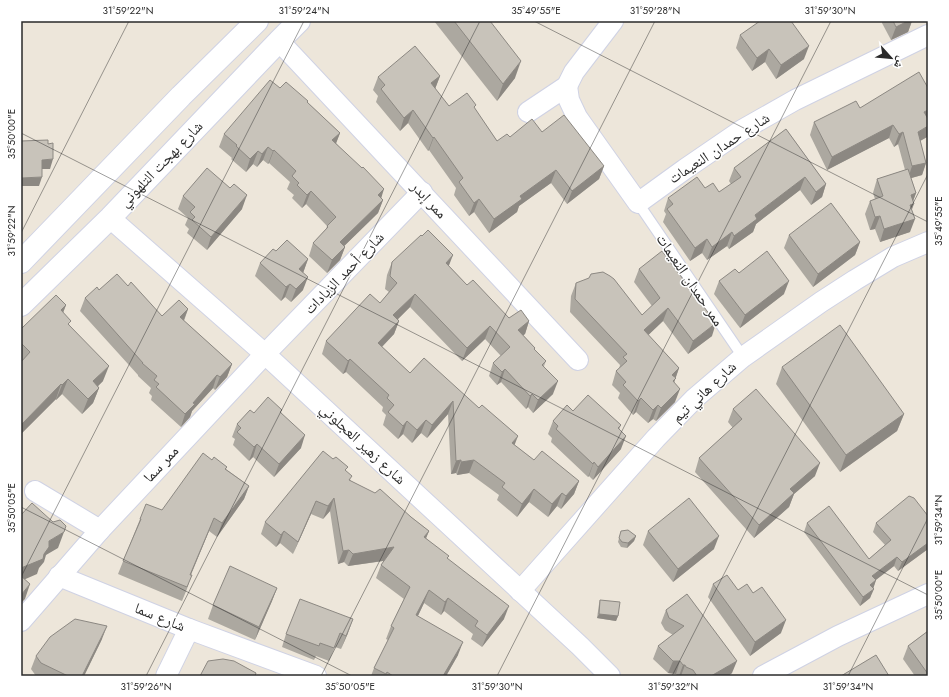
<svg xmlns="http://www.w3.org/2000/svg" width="949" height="697" font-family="Jost,'Noto Naskh Arabic',sans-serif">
<rect width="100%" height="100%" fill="#ede6da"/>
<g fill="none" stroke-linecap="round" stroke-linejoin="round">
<defs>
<path id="lane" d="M638,203l105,154"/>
<g id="street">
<path d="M279,41l299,319"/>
<path d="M567,86l2,14 8,17 61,86 47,-34 57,-39 53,-30 133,-65"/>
<path d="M528,112l39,-26 7,-14 39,-51"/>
<path d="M110,218l155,136 315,292 30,30"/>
<path d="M35,491l65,39"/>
<path d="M59,576l130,53 127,47"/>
<path d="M520,591l136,-153 39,-40 48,-41 78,-55 34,-22 38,-23 35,-15"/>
<path d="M21,621l79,-91 165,-176 157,-162"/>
<path d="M166,676l23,-47"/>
<path d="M763,676l75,-40 90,-42"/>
</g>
<g id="secondary">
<path d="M21,262l160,-166 76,-75"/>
<path d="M21,305l89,-87 169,-177 20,-20"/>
</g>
</defs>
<use href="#lane" stroke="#cfd2e4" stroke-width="12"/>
<use href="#street" stroke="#cfd2e4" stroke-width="22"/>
<use href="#secondary" stroke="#cfd2e4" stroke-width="24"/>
<use href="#lane" stroke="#fff" stroke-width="10"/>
<use href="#street" stroke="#fff" stroke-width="20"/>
<use href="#secondary" stroke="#fff" stroke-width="22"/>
</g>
<g fill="#aca8a0">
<path d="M434,21h56l25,57 -18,23z"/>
<path d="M882,21h30l-4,11 -17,8 -9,-17z"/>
<path d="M740,35l64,24 -28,20 -11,-17 -13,9 -16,-23z"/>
<path d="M440,76l-5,13 14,17 26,3 22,32 13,-4 32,-5 62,34 -5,13 -32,25 -16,-21 -32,23 -2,6 -28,21 -15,-21 -5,4 -15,-21 2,-7 -27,-38 -1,1 -20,-28 -8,8 -24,-29 2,-6 -5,-6 5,-13z"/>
<path d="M280,88l27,14 33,31 -4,10 47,57 -5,13 -34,33 1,1 -5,13 -13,13 -18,-17 4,-13 13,-14 1,-3 -21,-22 -4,4 -10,-10 2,-3 -7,-6 3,-7 -21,-19 -1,1 -5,-4 -6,7 -4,-3 -7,8 -15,-13 1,-1 -13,-11 5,-13z"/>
<path d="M860,108l67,29 -7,4 6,22 -4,12 -11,3 5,15 -3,8 -1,8 -2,23 -30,10 -5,-13 -5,1 -5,-16 5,-13 5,-2 -2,-6 4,-14 28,-9 -7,-26 -4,3 -5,-9 -62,32 -17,-35 4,-13z"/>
<path d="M786,129l40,55 -4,13 -11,8 -11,-15 -44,34 -3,8 -24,17 -2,-3 -20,14 -5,-7 -12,8 -27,-39 3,-8 -2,-3 4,-13 37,-10 14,4 12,-8 -2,-3 5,-13z"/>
<path d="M183,196l59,13 -35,41 -20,-17 2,-4 -4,-4 3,-7 -10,-9z"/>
<path d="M789,235l71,7 -5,13 -42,32 -29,-39z"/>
<path d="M276,251l32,8 -5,14v17l-12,12 -6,-5 -4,4 -26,-25 5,-13z"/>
<path d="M392,262l57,4 18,19 42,33 20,3 -4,13 -2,1 12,13v2l11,11 -2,5 9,28 -20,19 -5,-6 -2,2 -25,-27 -4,3 -8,-9 4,-13 8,-7 -16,-17 -23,22 -52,-54 -12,12 1,2 -5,13 -12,13 28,26 14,-15 90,87 20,15 45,21 -5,13 -13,15 -4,-3 -9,11 -19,-15 -12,15 -20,-17 2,-5 -30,-22 -12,2 -1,-2 -5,1 -3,-60 -21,24 -6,-5 -9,10 -9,-9 -5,5 -15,-14 3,-10 -4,-4 1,-4 -37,-35 -3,2 -21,-20 4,-13 54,-38 9,-11 -4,-3 2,-14z"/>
<path d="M639,269l73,67 -24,18 -25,-33 -15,14 31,33 -5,15 1,19 -19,19 -3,-2 -5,4 -12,-11 -3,3 -15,-17 2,-5 -8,-8 4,-14 3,-2 1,-4 -50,-53 1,-16 5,-13 66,32 10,-9 -18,-24z"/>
<path d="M739,273l45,21 -44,34 -26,-34 5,-13z"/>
<path d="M99,290l63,26 26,-7 -4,12 48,43 -5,13 -12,13 -2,-2 -21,23 -2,6 -9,10 -30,-27 1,-4 -3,-3 2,-5 -13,-12v-1l-58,-64 5,-13z"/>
<path d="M66,305l-3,8 7,13 33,55 -5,5 1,2 -6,15 -11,11 -20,-20 -6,6v-1l-35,35v-105z"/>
<path d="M782,367l122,47 -7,17 -57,41 -64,-88z"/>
<path d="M733,409l82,67 -21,18 -5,13 -35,31 -59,-66 4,-14 34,-30 -5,-6z"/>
<path d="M573,411l48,14 -2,5 2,19 -28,31 -4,-4 -1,1 -37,-35 1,-4 -4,-4 5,-13z"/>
<path d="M281,412l20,36 -27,29 -21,-20 -4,4 -16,-16 2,-6 -3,-2 5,-13 17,-11z"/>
<path d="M212,460l15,7 -1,2 23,17 -5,13 -27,38 -8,-6 -18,44 -4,14 -5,12 -64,-27 22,-55 22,-9z"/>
<path d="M346,471l5,10 60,36 18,14 -3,7 22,21 56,60 -22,28 -11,-8 2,-5 -29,-23 -3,4 -17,-12 -6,13 40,39 -12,21h-75l3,-8 14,-28 -2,-1 5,-13 13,-27 -28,-21 5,-13 3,-4 -36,5 -4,-4 -6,2 -8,-53 -7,8 -12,-5 -18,40 -13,-11 -4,4 -15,-13 4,-12z"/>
<path d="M928,516v33l-30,22 -4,-5 -18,14 -6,18 -10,8 -56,-74 3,-9 62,36 16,-14 -12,-13 3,-9z"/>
<path d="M621,531l15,5 -2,5 -7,7 -6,-1 -3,-5z"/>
<path d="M648,531l66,18 -41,33 -30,-37z"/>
<path d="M713,584l25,6 43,43 -31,23 -42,-59z"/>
<path d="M277,588l-5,13 -17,39 -47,-21 5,-14z"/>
<path d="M687,594l45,79 -4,3h-50l-2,-2 -8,-1 -15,-14 5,-13 15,-11 -8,-5 -4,-7 5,-13z"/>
<path d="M600,600l18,16 -2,5 -19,-3 2,-14z"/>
<path d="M928,631v45h-13l-12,-17 5,-13z"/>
<path d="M348,633l-7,16 -6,-2 -6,14 -13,-5 -2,4 -32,-13 4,-13z"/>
<path d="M102,639l-18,37h-48l-5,-7 5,-13z"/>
</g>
<g fill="#8c8882">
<path d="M908,21h4l-4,11 -17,8 5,-13z"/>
<path d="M809,46l-5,13 -28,20 5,-14z"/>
<path d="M769,49l-4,13 -13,9 5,-13z"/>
<path d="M521,61l-6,17 -18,23 6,-17z"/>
<path d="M440,76l-5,13 -4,-6z"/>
<path d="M413,110l-5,13 -8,8 4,-13z"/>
<path d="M928,110v10l-4,-8z"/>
<path d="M893,125l-4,13 -62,32 5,-13z"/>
<path d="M928,126v7l-1,4 -14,8 5,-13z"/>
<path d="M903,132l-5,12 -4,3 5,-13z"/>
<path d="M340,133l-5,13 -3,-6z"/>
<path d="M434,137l-5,13 -1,1 5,-13z"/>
<path d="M268,147l-5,13 -6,7 5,-13z"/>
<path d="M274,150l-5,13 -1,1 5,-13z"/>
<path d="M258,151l-5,13 -7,8 4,-13z"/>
<path d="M53,159l-3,10h-11l3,-9z"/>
<path d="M926,163l-4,12 -14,4 4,-13z"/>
<path d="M604,166l-5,13 -32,25 5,-13z"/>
<path d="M556,170l-5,13 -32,23 -2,6 -28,21 5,-14 26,-23z"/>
<path d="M42,177l-3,9h-18v-8z"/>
<path d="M805,177l-5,13 -44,34 -3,8 -24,17 5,-13 21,-21z"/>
<path d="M826,184l-4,13 -11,8 5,-13z"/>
<path d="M384,189l-4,13 -2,-7z"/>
<path d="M311,191l-5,13 -4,4 5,-13z"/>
<path d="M916,193l-4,11h2l-5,13 2,-22z"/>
<path d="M247,195l-5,14 -35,41 4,-13z"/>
<path d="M479,199l-5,13 -5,4 5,-13z"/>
<path d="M383,200l-5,13 -43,42 5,-13z"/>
<path d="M880,216l-5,13 -5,1 5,-13z"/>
<path d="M915,219l-5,13 -30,10 4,-13z"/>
<path d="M732,232l-5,14 -20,14 5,-13z"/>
<path d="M707,239l-5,14 -12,8 5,-13z"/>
<path d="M860,242l-5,13 -42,32 5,-13z"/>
<path d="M345,247l-5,13 -13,13 5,-13z"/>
<path d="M453,255l-5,13 -2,-5z"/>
<path d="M308,259l-5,14 -4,-4z"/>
<path d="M308,277l-5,13 -12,12 5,-13z"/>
<path d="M789,281l-5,13 -44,34 5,-13z"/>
<path d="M290,284l-5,13 -4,4 5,-14z"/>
<path d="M415,294l-5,13 -21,21 4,-13z"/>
<path d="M66,305l-6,15 1,-10z"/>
<path d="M668,308l-5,13 -24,23 5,-14z"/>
<path d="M188,309l-5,13 -3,-5z"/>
<path d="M399,321l-5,13 -21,22 5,-13z"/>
<path d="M529,321l-4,13 -12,9 5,-13z"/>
<path d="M716,323l-4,13 -24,18 5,-13z"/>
<path d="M490,326l-5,13 -23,22 5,-13z"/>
<path d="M350,359l-4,13 -3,2 5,-13z"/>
<path d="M232,364l-5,13 -12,13 5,-13z"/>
<path d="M109,366l-6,15 -16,16 6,-16z"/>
<path d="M679,368l-8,23 1,-16z"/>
<path d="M505,369l-4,13 -4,3 5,-13z"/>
<path d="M217,375l-4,13 -21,23 -2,6 -9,10 4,-13 8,-11z"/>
<path d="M68,379l-6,15 -6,6 6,-15z"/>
<path d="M558,381l-5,13 -20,19 5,-13z"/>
<path d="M61,384l-5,15 -35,35v-9z"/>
<path d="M99,388l-6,15 -11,11 6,-15z"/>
<path d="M680,389l-5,13 -19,19 5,-13z"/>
<path d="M532,394l-4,13 -2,2 4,-13z"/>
<path d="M641,398l-5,14 -3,3 5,-14z"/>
<path d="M453,401l-5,13 -21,24 5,-13z"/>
<path d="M658,405l-5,14 -5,4 5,-13z"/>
<path d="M904,414l-7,17 -57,41 6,-17z"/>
<path d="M426,420l-5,13 -9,10 5,-13z"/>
<path d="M407,421l-4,13 -5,5 5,-13z"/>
<path d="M305,435l-4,13 -27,29 5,-13z"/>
<path d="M518,436l-5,13 -1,-6z"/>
<path d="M626,436l-5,13 -28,31 5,-13z"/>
<path d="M257,444l-4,13 -4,4 5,-14z"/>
<path d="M461,460l-5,13 -5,1 5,-13z"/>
<path d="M474,460l-5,13 -12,2 4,-13z"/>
<path d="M594,462l-5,14 -1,1 5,-13z"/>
<path d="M820,463l-5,13 -21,18 -5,13 -35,31 5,-13 31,-36z"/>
<path d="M579,481l-5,13 -13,15 5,-13z"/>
<path d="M249,486l-5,13 -27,38 5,-14z"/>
<path d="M534,489l-5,13 -12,15 5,-13z"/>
<path d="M562,493l-5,13 -9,11 4,-13z"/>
<path d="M334,498l-4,13 -7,8 5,-13z"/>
<path d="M316,501l-5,13 -18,40 5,-12z"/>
<path d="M214,518l-5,13 -24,57 5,-13z"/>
<path d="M284,531l-4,12 -4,4 5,-12z"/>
<path d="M429,531l-5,12v-6z"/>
<path d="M64,532l-6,16 -12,7 -2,7 -5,6 -2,6 -16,7v-13l28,-27z"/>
<path d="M636,536l-2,5 -7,7 1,-5z"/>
<path d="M719,536l-5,13 -41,33 5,-13z"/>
<path d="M928,543v6l-30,22 4,-9z"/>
<path d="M394,547l-5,13 -41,6 5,-12z"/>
<path d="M349,550l-5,12 -6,2 5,-13z"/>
<path d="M897,557l-3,9 -25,19 3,-9z"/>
<path d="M876,580l-3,9 -3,-4z"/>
<path d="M30,584l-5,15 -4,4v-8z"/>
<path d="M277,588l-5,13 -17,39 4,-13z"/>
<path d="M874,589l-4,9 -10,8 3,-9z"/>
<path d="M429,590l-5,13 -12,25 4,-13z"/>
<path d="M448,598l-4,13 -3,4 4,-13z"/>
<path d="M509,606l-5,13 -22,28 5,-12z"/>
<path d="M599,614l19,2 -2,5 -19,-3z"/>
<path d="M353,619l-5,14 -7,16 5,-13z"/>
<path d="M786,620l-5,13 -31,23 5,-14z"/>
<path d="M107,626l-5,13 -18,37h-2z"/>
<path d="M463,642l-5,13 -12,21h-3z"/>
<path d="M673,661h7l-4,13 -8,-1z"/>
<path d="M737,661l-5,12 -4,3h-17z"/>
<path d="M683,665h2l-4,11h-2z"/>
</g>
<g fill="#c8c3ba" stroke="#8c8882">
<path d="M454,21h36l31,40 -18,23z"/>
<path d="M760,21h31l18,25 -28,19 -12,-16 -12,9 -17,-23z"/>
<path d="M893,21h15l-12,6z"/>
<path d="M415,46l25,30 -9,7 18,23 18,-13 9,12 -2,2 23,34 10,-7 3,3 22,-18 10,13 22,-17 40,51 -32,25 -16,-21 -36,26 2,3 -28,20 -15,-20 -5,4 -15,-21 4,-4 -29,-41 -1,1 -20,-28 -9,8 -23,-29 4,-4 -7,-8z"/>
<path d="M919,72l9,16v22l-4,2 4,7v7l-10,6 8,31 -14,3 -9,-34 -4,2 -6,-9 -61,32 -18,-35 42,-21 4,7z"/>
<path d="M270,80l10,8 6,-6 22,19 -1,1 33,31 -8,7 30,28 1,-1 21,22 -6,6 5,5 -43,42 5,5 -13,13 -19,-17 15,-16 -1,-1 9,-9 -25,-26 -4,4 -10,-10 2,-2 -7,-7 4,-5 -22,-21 -1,1 -5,-4 -6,7 -4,-3 -8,8 -14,-13 1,-1 -13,-11z"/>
<path d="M786,129l40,55 -10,8 -11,-15 -50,38 2,4 -23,17 -2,-4 -20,15 -5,-8 -12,9 -28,-39 6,-5 -5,-6 29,-21 8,11 8,-5 6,9 22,-15 -7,-9z"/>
<path d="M48,140v4l5,-1v16l-11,1v17l-21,1v-37z"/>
<path d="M207,168l23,20 4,-4 13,11 -36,42 -19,-17 3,-3 -5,-5 5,-5 -12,-11z"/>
<path d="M908,169l8,24 -5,2 3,9 -4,1 5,14 -31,10 -4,-13 -5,1 -5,-16 13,-5 -6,-17z"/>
<path d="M831,203l29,39 -42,32 -29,-39z"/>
<path d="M428,230l25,25 -7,8 21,22 6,-5 36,38 12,-8 8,11 -11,9 17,18 -1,1 12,12 -4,4 16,16 -20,19 -6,-6 -2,2 -25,-27 -3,3 -9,-9 17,-16 -20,-21 -23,22 -52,-54 -22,21 6,6 -21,22 32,30 14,-15 55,50 3,-3 36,31 -6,7 22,17 8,-9 37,30 -13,15 -4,-3 -10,11 -18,-15 -12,15 -20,-17 3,-4 -31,-23 -13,2v-2l-5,1 -3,-60 -21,24 -6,-5 -9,10 -10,-9 -4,5 -15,-14 6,-7 -7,-7 2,-3 -39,-36 -2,2 -22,-20 44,-47 10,9 17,-20 -7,-7 2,-14 29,-27 1,1z"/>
<path d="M287,240l21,19 -9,10 9,8 -12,12 -6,-5 -4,3 -26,-24 13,-14 3,2z"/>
<path d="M662,251l54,72 -23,18 -25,-33 -24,22 35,38 -7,7 4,3 -3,3 7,8 -19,19 -3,-3 -5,5 -12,-12 -3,3 -15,-16 3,-3 -10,-11 11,-10 -4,-4 4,-3 -52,-55 1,-16 13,-5 2,-4 12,-2 7,4 4,3 28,36 18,-17 -21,-29z"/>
<path d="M767,251l22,30 -44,34 -26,-34 16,-12 4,4z"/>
<path d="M117,274l11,12 3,-4 31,34 17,-16 9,9 -8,8 52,47 -12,13 -3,-2 -24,28 2,1 -10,10 -29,-27 3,-3 -5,-4 3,-4 -15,-13h1l-58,-65 12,-11 2,3z"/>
<path d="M56,295l10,10 -5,5 10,11 -3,3 41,42 -16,15 6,7 -11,11 -20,-20 -6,6 -1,-1 -40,41v-63l9,-10 -9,-9v-14z"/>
<path d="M840,325l64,89 -58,41 -64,-88z"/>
<path d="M756,389l64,74 -30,26 4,4 -35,32 -60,-67 43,-39 -9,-10z"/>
<path d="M588,395l33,30 -3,3 8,8 -28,31 -4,-5 -1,2 -37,-35 2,-3 -5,-5 14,-16 6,6z"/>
<path d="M268,397l14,13 -2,2 25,23 -26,29 -22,-20 -3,3 -17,-15 4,-4 -4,-4 13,-14 4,3z"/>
<path d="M323,451l10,8 3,-2 12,10 -3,3 7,6 -3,4 26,13 5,-4 31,28 18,14 -5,6 25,19 -2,2 62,48 -22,29 -12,-9 3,-5 -30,-23 -3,4 -16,-12 -13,25 47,27 -20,34h-50l-6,-4 -1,2 -12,-6 20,-40 -3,-2 19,-39 -29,-22 13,-18 -41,7 -4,-4 -6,1 -9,-53 -6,8 -12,-5 -18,41 -14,-11 -3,4 -16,-13z"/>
<path d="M203,453l9,7 2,-3 13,10 -2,2 24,17 -27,37 -8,-5 -24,57h2l-5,12 -64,-26 18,-42h-1l6,-15 16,6z"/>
<path d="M909,496l5,2 14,18v27l-26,19 -5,-5 -25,19 4,4 -6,5 4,4 -11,8 -56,-74 22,-17 40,53 22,-19 -15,-17z"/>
<path d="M689,498l30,38 -41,33 -30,-38z"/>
<path d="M32,503l21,19 7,-2 6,6 -2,6 -15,9v6l-5,7 -1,5 -22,9v-53z"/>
<path d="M628,530l8,6 -8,7 -6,-1 -3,-4 2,-7z"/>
<path d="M230,566l47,22 -18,39 -46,-22z"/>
<path d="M727,575l11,15 9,-6 6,9 9,-6 24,33 -31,22 -42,-58z"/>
<path d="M21,576l9,8 -9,11z"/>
<path d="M687,594l50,67 -26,15h-14l-4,-6 -7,-3 -1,-2h-2l-3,-4h-7l-15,-15 26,-20 -15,-8 -3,-8z"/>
<path d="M300,599l53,20 -7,17 -6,-3 -6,15 -14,-5 -1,3 -33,-12z"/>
<path d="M600,600l20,2 -2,14 -19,-2z"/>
<path d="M75,619l32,7 -25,50h-14l-27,-13 -5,-7 14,-19z"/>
<path d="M928,631v43l-20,-28z"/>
<path d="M876,655l13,21h-48z"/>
<path d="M223,659l11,2 22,12 -1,3h-55l8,-15z"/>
</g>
<path fill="none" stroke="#2a2a2a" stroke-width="1" stroke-opacity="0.45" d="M534,21l394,201M21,133l907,462M21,233l108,-212M21,507l331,169M21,577l283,-556M146,676l334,-655M321,676l334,-655M497,676l334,-655M672,676l256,-502M848,676l80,-158"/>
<g text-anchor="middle" stroke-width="3" stroke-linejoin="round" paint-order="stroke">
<g font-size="15" fill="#2a2a2a" stroke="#fff">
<text transform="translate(719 148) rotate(-33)" y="5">شارع حمدان النعيمات</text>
<text transform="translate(161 164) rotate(-46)" y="5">شارع بهجت التلهوني</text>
<text transform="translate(429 200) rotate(47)" y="5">ممر إبدر</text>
<text transform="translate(344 273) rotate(-46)" y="5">شارع أحمد الزيادات</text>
<text transform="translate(690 280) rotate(56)" y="5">ممر حمدان النعيمات</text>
<text transform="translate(704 392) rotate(-43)" y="5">شارع هاني تيم</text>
<text transform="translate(363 444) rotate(43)" y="5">شارع زهير العجلوني</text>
<text transform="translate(161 464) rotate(-47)" y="5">ممر سما</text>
<text transform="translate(160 617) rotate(22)" y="5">شارع سما</text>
</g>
</g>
<rect width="949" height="697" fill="none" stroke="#ffffff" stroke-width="44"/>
<g transform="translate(891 58) rotate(117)" stroke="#ffffff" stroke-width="3" paint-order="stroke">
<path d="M0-3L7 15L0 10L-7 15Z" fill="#2a2a2a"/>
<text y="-6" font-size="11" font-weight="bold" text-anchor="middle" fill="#2a2a2a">ش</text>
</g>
<rect x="22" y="22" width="905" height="653" fill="none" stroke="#2a2a2a" stroke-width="1.5"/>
<g font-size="10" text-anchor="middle" fill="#2a2a2a">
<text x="128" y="14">31°59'22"N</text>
<text x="304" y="14">31°59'24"N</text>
<text x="536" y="14">35°49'55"E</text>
<text x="655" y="14">31°59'28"N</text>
<text x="830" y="14">31°59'30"N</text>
<text transform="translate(11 134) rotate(-90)" y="4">35°50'00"E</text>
<text transform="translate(938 221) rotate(-90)" y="4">35°49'55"E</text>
<text transform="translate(11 231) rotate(-90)" y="4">31°59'22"N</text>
<text transform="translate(11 508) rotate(-90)" y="4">35°50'05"E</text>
<text transform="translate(938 520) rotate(-90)" y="4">31°59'34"N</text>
<text transform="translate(938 595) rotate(-90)" y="4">35°50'00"E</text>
<text x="146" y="690">31°59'26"N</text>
<text x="350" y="690">35°50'05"E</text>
<text x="497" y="690">31°59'30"N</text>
<text x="673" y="690">31°59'32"N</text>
<text x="848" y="690">31°59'34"N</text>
</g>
</svg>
